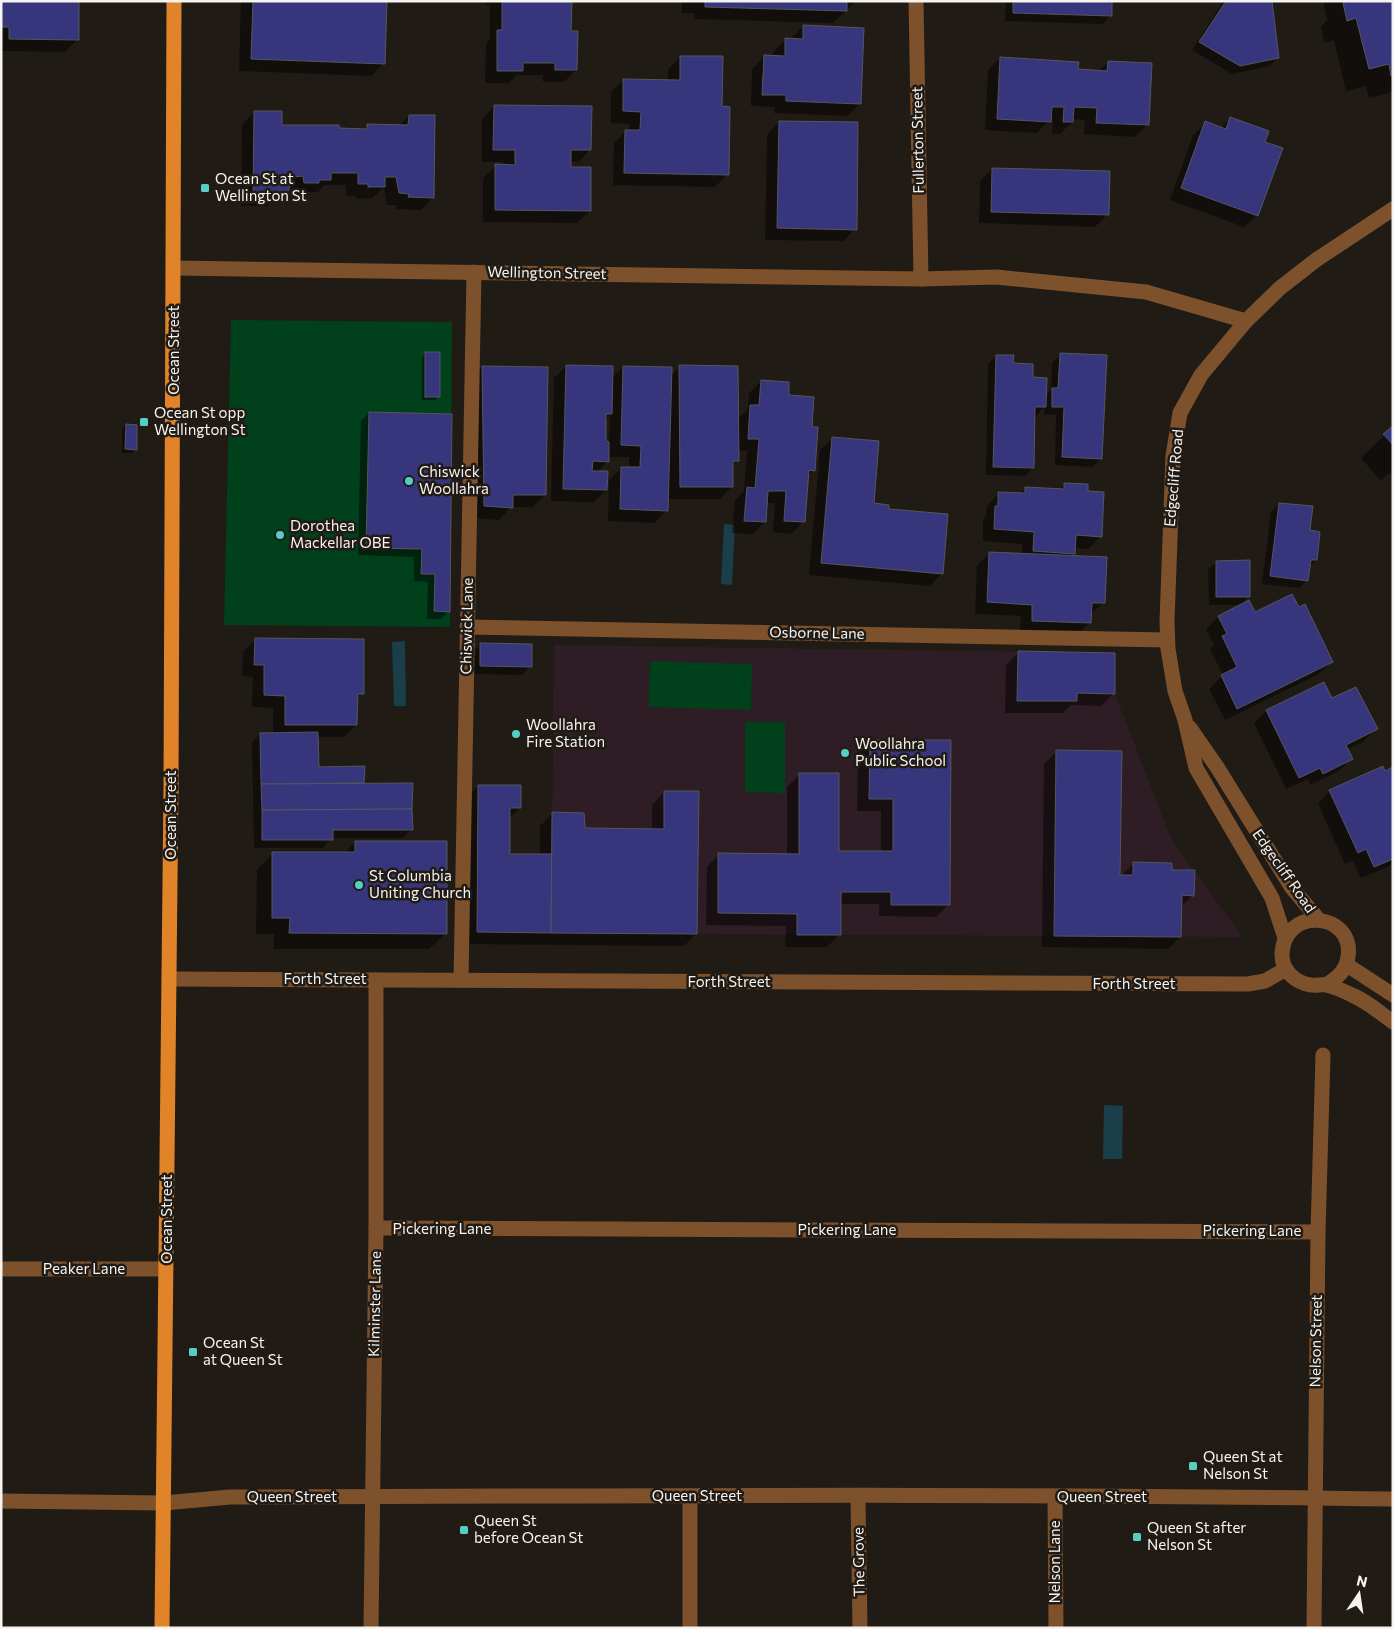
<svg xmlns="http://www.w3.org/2000/svg" width="1394" height="1629" font-family="Commissioner,sans-serif">
<rect width="100%" height="100%" fill="#211b16"/>
<path fill="#2e1d25" d="M554,645l561,8v41l57,147 71,96 -692,-4z"/>
<g fill="#00401b">
<path d="M231,320l221,2 -2,305 -226,-2z"/>
<path d="M650,661l102,3 -1,46 -102,-3z"/>
<path d="M745,722h40v71l-40,-1z"/>
</g>
<g fill="#1a3f4b">
<path d="M724,524l11,1 -3,60 -11,-1z"/>
<path d="M405,641l1,65h-12l-2,-64z"/>
<path d="M1104,1105l19,1 -1,53h-19z"/>
</g>
<g fill="#0007" fill-rule="evenodd">
<path d="M1,1l77,38 -13,13 -64,-1z"/>
<path d="M241,1h145l-2,62 -13,13 -132,-5z"/>
<path d="M485,1h85v31l6,38 -12,12h-21v-7h-26l-8,8h-24l1,-39 4,-5v-34h-5z"/>
<path d="M682,1h175l-24,22 -139,-4v-6h-12z"/>
<path d="M1006,1h105v14l-8,9 -98,-3z"/>
<path d="M1224,1h47l7,56 -8,9 -38,8 -40,-24z"/>
<path d="M1323,1h70v91l-24,6 -3,-12 -20,5 -12,-51 -10,3 -3,-16 6,-7z"/>
<path d="M804,26l56,77 -12,13 -74,-3 1,-6 -24,-1 1,-37 12,-12h9v-5l13,-13 5,-1z"/>
<path d="M681,57l40,51 7,66 -13,13 -102,-2 1,-42 12,-12h3v-7l-18,-1v-31l13,-12 44,1v-12z"/>
<path d="M1000,58l77,13 21,1 10,-10 39,63 -12,12 -51,-3 1,-14 -13,-1v3l-12,12h-8l1,-15h-3l-13,14 -52,-3 3,-60z"/>
<path d="M494,106l96,44 -12,12h-9l1,7 20,42 -13,12 -94,-1v-44l13,-12h7v-4h-21v-43z"/>
<path d="M254,112l26,14 58,4h25l5,-4h31l10,-10 24,81 -12,13 -25,-1 1,-4h-10l-3,-17 -2,1 -10,9 -16,1v-3h-10v-11h-22l-6,7h-10l-3,3h-13l-1,-7h-4l-13,15h-4l-3,3h-26l1,-81z"/>
<path d="M1231,118l33,24 -7,73 -13,12 -74,-27 23,-65 13,-12 15,5z"/>
<path d="M779,122l76,107 -12,12 -78,-1 2,-105z"/>
<path d="M992,169l116,45 -13,13 -116,-4 1,-42z"/>
<path d="M426,353l13,43 -4,4h-13v-43z"/>
<path d="M1060,355l41,103 -8,9 -38,-2 1,-50 -12,-1v-7l-7,8h-3l-1,53 -8,8 -39,-1 2,-111 8,-8 16,8 19,14 14,18 6,-5 1,-28z"/>
<path d="M566,366l46,12 11,-11 47,9 10,-9 57,53 11,-11 1,-16 12,-12 26,15 24,32 3,42 -7,7 -3,44 -13,13 -18,-2 2,-29h-9l-1,19 -13,12 -20,-1 3,-33 9,-9 3,-40h-10v9l-5,6v20l-12,13h-53v11l-12,13 -47,-2 1,-41 12,-12h8v-11h-21v4l-11,11 9,18 -12,12 -43,-1 3,-123zM610,415l-1,28h-5l1,-23z"/>
<path d="M482,367l63,128 -12,12h-22l-12,13 -27,-2 -2,-138z"/>
<path d="M369,413l81,2 -1,196 -8,8h-14l1,-37 -14,-1v-24l-56,-2 3,-134z"/>
<path d="M126,425l10,24 -4,4h-10v-24z"/>
<path d="M1393,427v50l-4,-4 -8,8 -20,-23z"/>
<path d="M833,438l40,66 15,6 54,63 -12,13 -121,-11 11,-125z"/>
<path d="M1065,484l22,8 14,44 -13,13 -14,-1v5l-4,4 34,45 -14,13v7l-12,12 -58,-2 1,-16 -46,-2 2,-48 12,-13 33,2v-11l-39,-3v-22l3,-3 1,-10 12,-13 20,1 6,-6 34,2z"/>
<path d="M1279,504l29,27 8,29 -7,7 -2,13 -8,8 -37,-4 9,-72z"/>
<path d="M1216,562l33,34 -8,9h-32l-1,-35z"/>
<path d="M1218,617l114,45 -13,12 -94,46 -16,-31 14,-14 -13,-26 4,-4 -8,-16z"/>
<path d="M255,640l107,53 -5,6 -1,26 -12,12h-27l1,31h45v16l48,45 -8,9h-72l-8,10h-69l-2,-106 8,-8h13v-26l-21,-1 1,-30 -11,-1 1,-24z"/>
<path d="M480,644l50,23 -8,8 -50,-1v-21z"/>
<path d="M1018,653l96,40 -13,13 -30,-1 -8,8h-58l1,-48z"/>
<path d="M1324,684l7,16 45,29 -12,12 -17,9 4,9 -12,12 -29,14 -2,-6 -22,10 -32,-66 12,-12z"/>
<path d="M870,741l79,163 -13,13 -57,-1v-12h-39l-1,31 -12,12h-42l1,-21 -80,-1 1,-58 12,-13 68,1v-68l13,-13 38,78h43v-41h-24l1,-58z"/>
<path d="M1056,752l63,126 15,-15 37,8 22,24 -13,13v29l-12,12 -126,-2 2,-183z"/>
<path d="M1393,769v93l-5,5 -27,11 -8,-17 -8,3 -27,-60 12,-13z"/>
<path d="M478,786l42,22 -11,10v37h31v-29l12,-12 31,16h69v-25l12,-13 32,142 -12,12 -219,-2 1,-146z"/>
<path d="M355,842l91,91 -17,16h-155v-15h-18l1,-64 16,-17 71,1z"/>
</g>
<g fill="#37367d" stroke="#55565d">
<path d="M1,1h78v39l-70,-1v-12h-8z"/>
<path d="M253,1h134l-2,63 -134,-5z"/>
<path d="M502,1h70l-1,30h7l-1,39h-22v-7h-32v8h-26v-41h5z"/>
<path d="M705,1h142v10l-142,-4z"/>
<path d="M1013,1h99v15l-99,-3z"/>
<path d="M1226,1h46l7,57 -39,8 -41,-24z"/>
<path d="M1349,1h44v75h-2l-2,-12 -20,5 -13,-51 -9,3 -4,-18z"/>
<path d="M803,25l61,3 -3,76 -75,-3v-6h-24l2,-40 21,1v-18l18,1z"/>
<path d="M680,56h43l-1,50 8,1 -1,68 -105,-2 1,-43h15l1,-18 -18,-1v-32l57,1z"/>
<path d="M1000,57l79,5 -1,7 29,2 1,-10 44,2 -3,62 -53,-2 1,-15 -23,-1 -1,15h-10l1,-15h-12l-1,15 -54,-3z"/>
<path d="M494,105l98,1 -1,44h-20v17h20v44l-96,-1v-46l20,1v-15h-22z"/>
<path d="M254,111h28v14h57v3l28,1v-5l41,1 1,-10h26l-1,83 -26,-1 1,-3 -10,-1 -3,-16h-11v10h-17v-3h-10v-11h-27v7h-12v3h-15l-1,-7 -10,1 -5,14h-8l1,3h-28z"/>
<path d="M1230,117l39,14 -4,11 18,6 -25,68 -77,-28 24,-67 21,8z"/>
<path d="M779,121l79,1 -1,108 -80,-2z"/>
<path d="M992,168l118,3 -1,44 -118,-3z"/>
<rect x="425" y="352" width="15" height="45"/>
<path d="M1060,353l47,2 -5,104 -40,-2 2,-50h-12v-19h6z"/>
<path d="M996,355h18l-1,8 20,1v13l14,1 -1,29h-11l-1,61 -41,-1z"/>
<path d="M566,365l47,1 -1,48h-6v27l3,1v20l-16,-1 -1,10h16l-1,19 -44,-1z"/>
<path d="M679,365l59,1 1,95h-6v26h-53z"/>
<path d="M482,366l66,1 -2,128h-33v13l-29,-2z"/>
<path d="M623,366l49,1 -4,144 -48,-2 1,-42h19l1,-21 -20,-1z"/>
<path d="M761,380l28,2v13l25,2 -2,30h6l-3,44 -6,-1 -4,52 -21,-1 2,-30h-18l-2,31 -22,-1 3,-34 8,1 4,-49h-11l2,-34h9z"/>
<path d="M369,412l83,2 -2,198 -16,-1 1,-37h-14l1,-25 -56,-1z"/>
<path d="M126,424l11,1v25l-12,-1z"/>
<path d="M1393,426v19l-10,-11z"/>
<path d="M832,437l47,4 -5,62 15,2v4l59,5 -5,60 -122,-11z"/>
<path d="M1064,483l24,1v7l16,1 -2,45 -26,-2 -1,19 -42,-3 1,-19 -40,-3 1,-23h3v-14l27,1v-6l39,2z"/>
<path d="M1279,503l34,3 -3,24 10,2 -3,28h-6l-3,21 -38,-5z"/>
<path d="M989,552l118,5 -2,46h-13l-1,20 -59,-2v-16l-45,-3z"/>
<path d="M1250,560v37h-34v-36z"/>
<path d="M1292,594l7,13 6,-3 28,58 -96,47 -16,-34 16,-8 -15,-31 5,-2 -9,-18 31,-16 6,12z"/>
<path d="M255,638l109,1v55h-6l-1,31h-72v-29l-21,-1v-30h-10z"/>
<path d="M480,643l52,1v23l-52,-1z"/>
<path d="M1018,651l97,2v41l-38,-1v8h-60z"/>
<path d="M1324,682l8,16 24,-11 22,42 -32,16 7,14 -30,15 -3,-6 -21,10 -33,-68z"/>
<path d="M318,732l1,35 46,-1 -1,17 -103,1 -1,-51z"/>
<path d="M870,740h81l-1,165h-59v-13h-50v43h-44v-21l-79,-1v-60l81,1v-81h40v78h54v-52h-24z"/>
<path d="M1056,750l66,1 -2,124h13v-13l39,1v7h23l-1,26 -12,-1 -1,42 -127,-1z"/>
<path d="M1383,766l2,5 8,-4v92l-19,8 -8,-18 -8,4 -29,-63z"/>
<path d="M413,783l-1,26 -150,1 -1,-26z"/>
<path d="M478,785h43v23h-11v46h42l-1,79 -74,-1z"/>
<path d="M664,791h35l-2,143 -146,-1 1,-121 32,1 1,15 79,1z"/>
<path d="M412,809l1,21h-80v10h-71v-30z"/>
<path d="M355,841h92v93l-158,-1 1,-15h-18v-66h83z"/>
</g>
<g fill="none" stroke-linecap="round" stroke-linejoin="round">
<g stroke="#7d512b" stroke-width="15">
<path d="M916,1l5,278"/>
<path d="M174,268l747,11 75,-2 150,15 100,29"/>
<path d="M467,627l700,13"/>
<path d="M1190,728l27,39 75,121 27,32"/>
<path d="M1285,938l-13,-40 -76,-130 -11,-48 -10,-29 -7,-42 -1,-27 6,-166 7,-43 21,-38 45,-54 34,-33 36,-28 77,-51"/>
<path d="M1347,965l46,30"/>
<path d="M170,979l1078,5 17,-3 21,-12"/>
<path d="M461,980l13,-708"/>
<path d="M1325,985c12,-6 21,-14 23,-28 7,-45 -65,-52 -66,-2 0,16 14,28 29,30 5,1 10,-1 15,0 9,2 20,7 28,11 14,6 26,17 39,26"/>
<path d="M376,1228l942,4"/>
<path d="M1,1269h165"/>
<path d="M858,1497l2,131"/>
<path d="M1055,1497l1,131"/>
<path d="M1,1501l163,2 66,-6c388,-1 775,-4 1163,2"/>
<path d="M371,1628l5,-400v-248"/>
<path d="M690,1628v-132"/>
<path d="M1314,1628l4,-396 5,-177"/>
</g>
<path stroke="#e18328" stroke-width="15" d="M162,1628l9,-840 3,-787"/>
</g>
<g fill="#56cec4" stroke="#211b16" stroke-width="2">
<rect x="200" y="183" width="10" height="10" rx="2.5"/>
<rect x="139" y="417" width="10" height="10" rx="2.5"/>
<circle cx="409" cy="481" r="5"/>
<circle cx="280" cy="535" r="5"/>
<circle cx="516" cy="734" r="5"/>
<circle cx="845" cy="753" r="5"/>
<circle cx="359" cy="885" r="5"/>
<rect x="188" y="1347" width="10" height="10" rx="2.5"/>
<rect x="1188" y="1461" width="10" height="10" rx="2.5"/>
<rect x="459" y="1525" width="10" height="10" rx="2.5"/>
<rect x="1132" y="1532" width="10" height="10" rx="2.5"/>
</g>
<g text-anchor="middle" stroke-width="5" stroke-linejoin="round" paint-order="stroke">
<g font-size="15" fill="#f7f3ef" stroke="#211b16">
<text transform="translate(918 140) rotate(-91)" y="5">Fullerton Street</text>
<text transform="translate(547 273) rotate(1)" y="5">Wellington Street</text>
<text transform="translate(174 350) rotate(-90)" y="5">Ocean Street</text>
<text transform="translate(1174 478) rotate(-85)" y="5">Edgecliff Road</text>
<text transform="translate(467 626) rotate(-89)" y="5">Chiswick Lane</text>
<text transform="translate(817 633) rotate(1)" y="5">Osborne Lane</text>
<text transform="translate(171 815) rotate(-90)" y="5">Ocean Street</text>
<text transform="translate(1284 871) rotate(55)" y="5">Edgecliff Road</text>
<text x="325" y="984">Forth Street</text>
<text x="729" y="987">Forth Street</text>
<text x="1134" y="989">Forth Street</text>
<text transform="translate(167 1219) rotate(-90)" y="5">Ocean Street</text>
<text x="442" y="1234">Pickering Lane</text>
<text x="847" y="1235">Pickering Lane</text>
<text x="1252" y="1236">Pickering Lane</text>
<text x="84" y="1274">Peaker Lane</text>
<text transform="translate(375 1304) rotate(-89)" y="5">Kilminster Lane</text>
<text transform="translate(1316 1341) rotate(-89)" y="5">Nelson Street</text>
<text x="697" y="1501">Queen Street</text>
<text x="292" y="1502">Queen Street</text>
<text x="1102" y="1502">Queen Street</text>
<text transform="translate(859 1562) rotate(-91)" y="5">The Grove</text>
<text transform="translate(1055 1562) rotate(-90)" y="5">Nelson Lane</text>
</g>
<g font-size="15" fill="#f7f3ef" stroke="#211b16" text-anchor="start">
<text x="215" y="184">Ocean St at<tspan x="215" dy="17">Wellington St</tspan></text>
<text x="154" y="418">Ocean St opp<tspan x="154" dy="17">Wellington St</tspan></text>
<text x="419" y="477">Chiswick<tspan x="419" dy="17">Woollahra</tspan></text>
<text x="290" y="531">Dorothea<tspan x="290" dy="17">Mackellar OBE</tspan></text>
<text x="526" y="730">Woollahra<tspan x="526" dy="17">Fire Station</tspan></text>
<text x="855" y="749">Woollahra<tspan x="855" dy="17">Public School</tspan></text>
<text x="369" y="881">St Columbia<tspan x="369" dy="17">Uniting Church</tspan></text>
<text x="203" y="1348">Ocean St<tspan x="203" dy="17">at Queen St</tspan></text>
<text x="1203" y="1462">Queen St at<tspan x="1203" dy="17">Nelson St</tspan></text>
<text x="474" y="1526">Queen St<tspan x="474" dy="17">before Ocean St</tspan></text>
<text x="1147" y="1533">Queen St after<tspan x="1147" dy="17">Nelson St</tspan></text>
</g>
</g>
<rect width="1394" height="1629" fill="none" stroke="#f7f3ef" stroke-width="5"/>
<g transform="translate(1359 1594) rotate(13)" stroke="#211b16" stroke-width="4" paint-order="stroke">
<path d="M0-4L9 19L0 12L-9 19Z" fill="#f7f3ef"/>
<text y="-8" font-size="14" font-weight="bold" text-anchor="middle" fill="#f7f3ef">N</text>
</g>
</svg>
